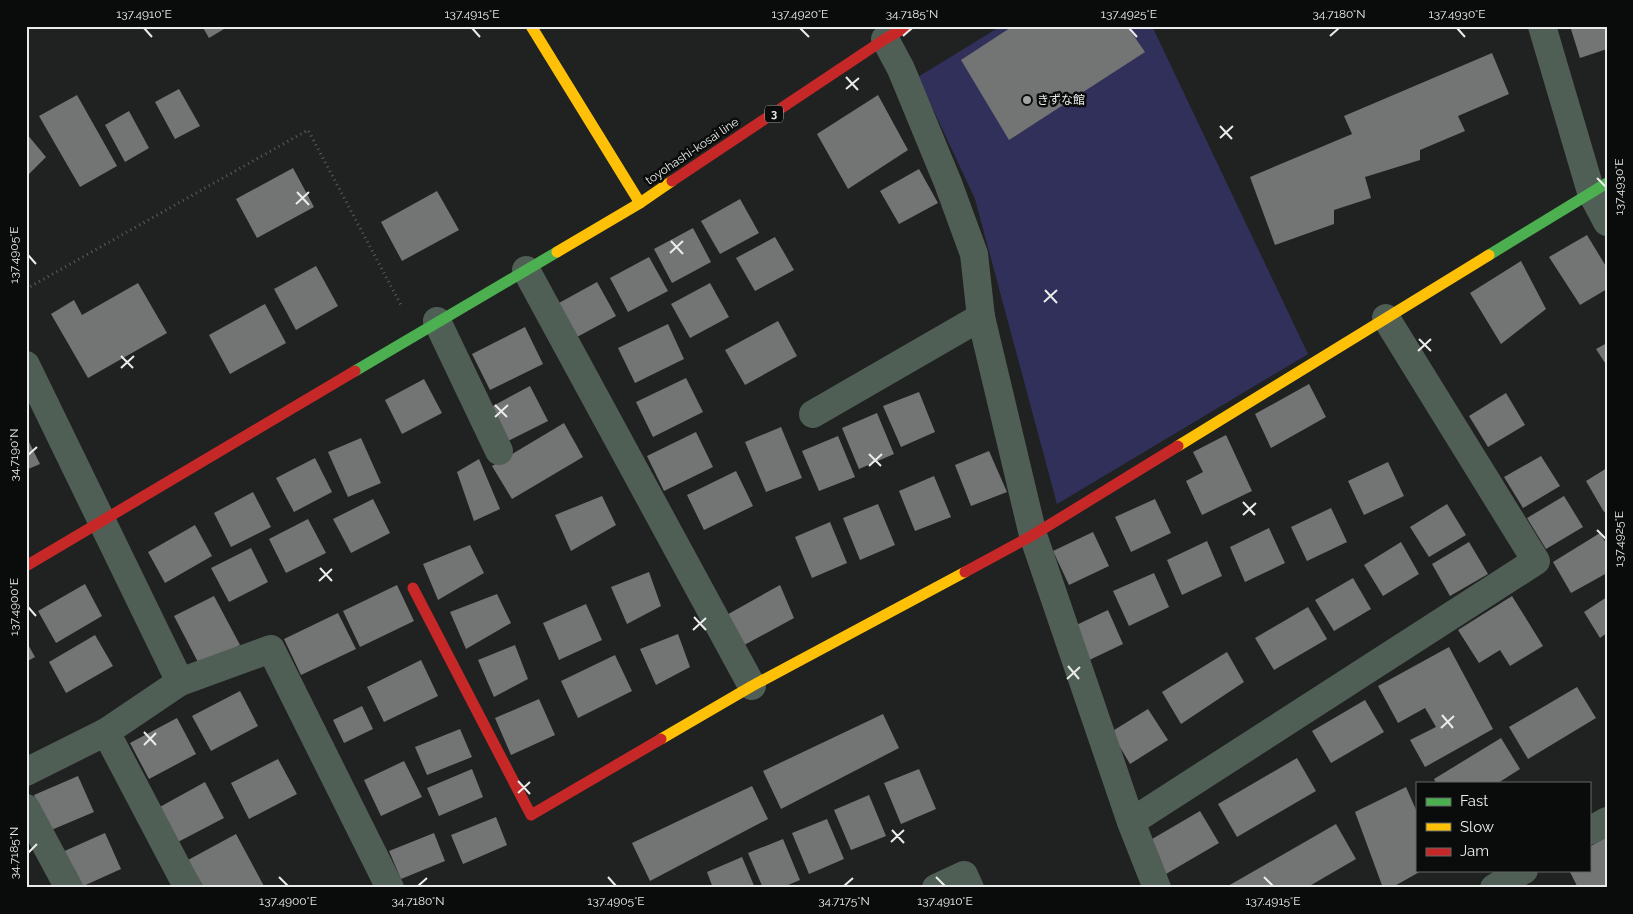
<svg xmlns="http://www.w3.org/2000/svg" width="1633" height="914" font-family="Raleway,'Noto Sans JP',sans-serif">
<rect width="100%" height="100%" fill="#202221"/>
<path fill="#31305a" d="M1001,26h151l156,328 -251,150 -82,-305 -57,-122z"/>
<g fill="#737474">
<path d="M202,26h27l-20,12z"/>
<path d="M1013,26h114l18,26 -136,88 -48,-80z"/>
<path d="M1570,26h37v23l-27,9z"/>
<path d="M1492,53l17,41 -51,22 7,15 -45,19v10l-55,17 6,21 -37,12v14l-59,21 -25,-68 102,-43 -8,-18z"/>
<path d="M179,89l21,37 -25,13 -20,-37z"/>
<path d="M77,95l40,71 -37,21 -41,-71z"/>
<path d="M878,95l30,55 -60,39 -31,-55z"/>
<path d="M129,111l20,37 -24,14 -20,-37z"/>
<path d="M26,133l20,24 -20,20z"/>
<path d="M293,168l21,39 -57,31 -21,-39z"/>
<path d="M919,169l19,34 -39,21 -19,-33z"/>
<path d="M437,191l22,39 -57,31 -21,-39z"/>
<path d="M740,199l19,34 -39,21 -19,-33z"/>
<path d="M693,228l18,34 -39,21 -18,-34z"/>
<path d="M1587,235l20,33v21l-27,16 -31,-48z"/>
<path d="M775,237l19,33 -39,21 -19,-33z"/>
<path d="M649,257l19,34 -40,21 -18,-34z"/>
<path d="M1521,261l25,48 -45,35 -31,-51z"/>
<path d="M316,266l22,40 -42,24 -22,-41z"/>
<path d="M597,282l19,34 -39,21 -18,-34z"/>
<path d="M138,283l29,50 -79,45 -37,-64 23,-14 8,15z"/>
<path d="M710,283l19,34 -39,21 -19,-34z"/>
<path d="M265,304l21,39 -56,31 -21,-39z"/>
<path d="M778,321l19,35 -52,29 -20,-35z"/>
<path d="M668,324l16,35 -49,24 -17,-35z"/>
<path d="M525,327l18,37 -53,26 -18,-36z"/>
<path d="M1607,343v23l-11,-17z"/>
<path d="M686,378l17,34 -50,25 -17,-35z"/>
<path d="M424,379l18,34 -40,21 -17,-34z"/>
<path d="M1309,384l17,33 -55,31 -16,-34z"/>
<path d="M530,386l18,35 -40,20 -17,-34z"/>
<path d="M919,392l16,40 -34,15 -18,-41z"/>
<path d="M1506,393l19,32 -37,22 -19,-31z"/>
<path d="M877,413l17,41 -35,15 -17,-41z"/>
<path d="M564,423l19,34 -71,42 -20,-33z"/>
<path d="M781,427l21,51 -36,14 -21,-50z"/>
<path d="M696,432l17,35 -49,24 -17,-35z"/>
<path d="M1226,435l26,56 -50,24 -16,-34 17,-9 -10,-20z"/>
<path d="M26,436l14,28 -14,6z"/>
<path d="M838,436l17,41 -36,14 -17,-40z"/>
<path d="M361,438l20,45 -33,14 -20,-45z"/>
<path d="M989,451l18,41 -36,14 -16,-41z"/>
<path d="M1541,456l19,30 -37,22 -19,-31z"/>
<path d="M315,458l17,34 -38,20 -18,-34z"/>
<path d="M479,459l21,50 -26,12 -17,-49z"/>
<path d="M1388,462l16,34 -40,19 -16,-34z"/>
<path d="M1607,468v42l-3,2 -18,-31z"/>
<path d="M736,471l17,35 -49,24 -17,-35z"/>
<path d="M934,476l17,41 -36,14 -16,-40z"/>
<path d="M253,492l18,35 -40,20 -17,-34z"/>
<path d="M602,496l14,29 -45,26 -16,-36z"/>
<path d="M1564,496l19,31 -37,22 -19,-31z"/>
<path d="M373,499l17,34 -39,20 -18,-34z"/>
<path d="M1155,499l16,34 -40,19 -16,-35z"/>
<path d="M878,504l17,41 -35,15 -17,-42z"/>
<path d="M1447,504l19,31 -37,22 -19,-30z"/>
<path d="M1331,508l16,34 -40,19 -16,-34z"/>
<path d="M308,519l18,34 -40,20 -17,-34z"/>
<path d="M830,522l17,41 -35,15 -17,-41z"/>
<path d="M195,525l17,31 -47,27 -17,-31z"/>
<path d="M1269,528l16,35 -40,19 -15,-35z"/>
<path d="M1093,532l16,34 -40,19 -16,-34z"/>
<path d="M1600,533l7,12v28l-36,20 -18,-31z"/>
<path d="M1207,541l15,35 -40,19 -15,-35z"/>
<path d="M1401,542l18,32 -36,22 -19,-31z"/>
<path d="M1469,542l19,32 -38,22 -18,-32z"/>
<path d="M470,545l14,28 -46,27 -15,-36z"/>
<path d="M251,548l17,34 -39,20 -18,-34z"/>
<path d="M649,572l12,34 -34,18 -16,-37z"/>
<path d="M1154,573l15,34 -40,19 -16,-35z"/>
<path d="M1353,578l18,31 -37,22 -19,-31z"/>
<path d="M85,584l17,32 -46,27 -18,-32z"/>
<path d="M397,585l17,36 -54,26 -17,-36z"/>
<path d="M780,585l14,33 -57,31 -14,-32z"/>
<path d="M497,594l14,29 -45,26 -16,-37z"/>
<path d="M214,596l26,49 -40,21 -26,-50z"/>
<path d="M1512,596l31,50 -33,20 -10,-16 -21,13 -21,-33z"/>
<path d="M1607,597v36l-7,5 -16,-26z"/>
<path d="M586,604l16,36 -43,20 -16,-37z"/>
<path d="M1308,607l19,32 -53,31 -19,-32z"/>
<path d="M1108,610l15,34 -40,19 -15,-34z"/>
<path d="M338,613l18,36 -55,26 -17,-36z"/>
<path d="M678,634l12,33 -34,18 -16,-36z"/>
<path d="M95,635l18,31 -47,27 -17,-31z"/>
<path d="M26,641l9,16 -9,5z"/>
<path d="M515,645l13,34 -34,18 -16,-37z"/>
<path d="M1449,647l44,82 -68,38 -15,-27 26,-13 -11,-19 -27,15 -20,-37z"/>
<path d="M1227,652l17,30 -63,42 -19,-32z"/>
<path d="M615,655l17,36 -54,27 -17,-37z"/>
<path d="M421,660l17,36 -54,26 -17,-35z"/>
<path d="M1577,687l19,31 -68,41 -19,-32z"/>
<path d="M240,691l18,35 -47,25 -19,-35z"/>
<path d="M539,699l16,36 -44,20 -16,-37z"/>
<path d="M1365,700l19,32 -53,31 -19,-32z"/>
<path d="M362,706l11,23 -29,14 -11,-23z"/>
<path d="M1148,709l20,31 -38,24 -19,-32z"/>
<path d="M883,714l16,34 -118,61 -18,-38z"/>
<path d="M177,718l19,36 -47,25 -19,-36z"/>
<path d="M460,729l12,28 -45,18 -12,-28z"/>
<path d="M1501,738l19,31 -22,14h-62l-2,-4z"/>
<path d="M1297,758l19,33 -79,46 -19,-33z"/>
<path d="M278,759l19,35 -48,25 -18,-36z"/>
<path d="M404,761l18,36 -41,19 -17,-36z"/>
<path d="M472,769l11,28 -44,19 -12,-28z"/>
<path d="M919,769l17,40 -35,15 -17,-41z"/>
<path d="M78,776l16,36 -45,19 -15,-36z"/>
<path d="M205,782l19,36 -48,25 -18,-35z"/>
<path d="M752,786l16,33 -118,62 -18,-38z"/>
<path d="M1406,787l11,25v58h6l-32,18h-8l-28,-76z"/>
<path d="M869,795l17,41 -35,14 -17,-40z"/>
<path d="M1200,811l19,32 -53,31 -19,-32z"/>
<path d="M496,817l11,28 -44,19 -12,-29z"/>
<path d="M827,819l17,40 -35,15 -17,-41z"/>
<path d="M1336,824l20,35 -50,29h-77l-1,-2z"/>
<path d="M105,833l16,36 -42,19 -19,-35z"/>
<path d="M434,833l11,28 -44,18 -12,-28z"/>
<path d="M236,834l29,54h-61l-16,-28z"/>
<path d="M1607,837v51h-29l-9,-18h20v-23z"/>
<path d="M783,839l17,41 -19,8h-18l-15,-35z"/>
<path d="M742,857l13,31h-42l-6,-16z"/>
</g>
<g fill="none" stroke-linecap="round" stroke-linejoin="round">
<path stroke="#57615c" stroke-width="3" stroke-dasharray="1 4" stroke-linecap="butt" d="M26,289l282,-159 94,177"/>
<g stroke="#505f56" stroke-width="28">
<path d="M1542,26l49,166 16,30"/>
<path d="M885,39l16,30 47,114 26,71 7,63 52,218 98,287 26,66"/>
<path d="M526,270l226,416"/>
<path d="M437,321l62,130"/>
<path d="M26,365l154,317 -74,50 -80,40"/>
<path d="M813,414l168,-97"/>
<path d="M180,682l91,-33 119,239"/>
<path d="M106,732l82,156"/>
<path d="M26,808l43,80"/>
<path d="M1131,822l405,-261 -150,-243"/>
<path d="M1589,831l18,-10"/>
<path d="M936,888l28,-13 6,13"/>
<path d="M1494,888l30,-18"/>
</g>
<g stroke="#4caf50" stroke-width="11">
<path d="M1489,255l118,-72"/>
<path d="M355,371l202,-119"/>
</g>
<g stroke="#ffc107" stroke-width="11">
<path d="M531,26l109,177 32,-22"/>
<path d="M557,252l83,-49"/>
<path d="M1178,446l311,-191"/>
<path d="M661,739l91,-53 213,-114"/>
</g>
<g stroke="#c62828" stroke-width="11">
<path d="M672,181l213,-142 23,-13"/>
<path d="M26,566l329,-195"/>
<path d="M965,572l68,-37 145,-89"/>
<path d="M413,588l118,227 130,-76"/>
</g>
</g>
<path fill="none" stroke="#e9ecea" stroke-width="2" d="M144,28l8,9M472,28l8,9M800,28l9,9M1129,28l8,9M1457,28l8,9M903,36l9,-8M1330,36l9,-8M846,77l12,13M846,89l13,-11M1220,126l12,13M1220,138l13,-12M1597,178l9,9M297,192l12,13M296,204l13,-12M671,241l12,13M670,253l13,-12M28,255l8,9M1045,290l12,13M1044,302l13,-12M1419,339l12,12M1418,351l13,-12M121,356l12,12M121,368l13,-12M495,405l12,12M495,417l13,-12M869,454l12,12M28,455l9,-8M869,466l13,-12M1243,502l12,13M1243,515l13,-12M1597,530l9,9M320,568l12,13M319,581l13,-12M28,607l8,9M694,617l12,13M693,630l13,-12M1068,666l11,13M1067,679l13,-12M1442,715l11,13M1441,728l13,-12M144,732l12,13M144,745l12,-12M518,781l12,13M518,793l12,-11M892,830l12,13M891,842l13,-12M28,853l9,-9M279,877l9,9M608,877l8,9M936,877l9,9M1264,877l9,9M418,886l9,-8M844,886l9,-8"/>
<circle fill="#a3a5a4" stroke="#0a0c0b" stroke-width="2" cx="1027" cy="100" r="5"/>
<g text-anchor="middle" stroke-width="5" stroke-linejoin="round" paint-order="stroke">
<rect fill="#0a0c0b" stroke="#a6a9a7" stroke-width="1" x="765" y="105.5" width="18" height="17" rx="4"/>
<g font-size="11" font-weight="bold" fill="#e9ecea">
<text x="774" y="118">3</text>
</g>
<g font-size="12" fill="#e9ecea" stroke="#0a0c0b" text-anchor="start">
<text x="1037" y="104">きずな館</text>
</g>
<g font-size="12" fill="#e9ecea" stroke="#0a0c0b">
<text transform="translate(692 151) rotate(-34)" y="4">toyohashi-kosai line</text>
</g>
</g>
<rect width="1633" height="914" fill="none" stroke="#0a0c0b" stroke-width="55"/>
<rect x="1416" y="782" width="175" height="90" fill="#0a0c0b" stroke="#636664"/>
<rect x="1426" y="798" width="25" height="8" fill="#4caf50" stroke="#636664"/>
<text x="1460" y="806" font-size="15" fill="#e9ecea">Fast</text>
<rect x="1426" y="823" width="25" height="8" fill="#ffc107" stroke="#636664"/>
<text x="1460" y="832" font-size="15" fill="#e9ecea">Slow</text>
<rect x="1426" y="848" width="25" height="8" fill="#c62828" stroke="#636664"/>
<text x="1460" y="856" font-size="15" fill="#e9ecea">Jam</text>
<rect x="28" y="28" width="1578" height="858" fill="none" stroke="#e9ecea" stroke-width="2"/>
<g font-size="12" text-anchor="middle" fill="#e9ecea">
<text x="144" y="18">137.4910°E</text>
<text x="472" y="18">137.4915°E</text>
<text x="800" y="18">137.4920°E</text>
<text x="912" y="18">34.7185°N</text>
<text x="1129" y="18">137.4925°E</text>
<text x="1339" y="18">34.7180°N</text>
<text x="1457" y="18">137.4930°E</text>
<text transform="translate(1619 187) rotate(-90)" y="4">137.4930°E</text>
<text transform="translate(14 255) rotate(-90)" y="4">137.4905°E</text>
<text transform="translate(14 455) rotate(-90)" y="4">34.7190°N</text>
<text transform="translate(1619 539) rotate(-90)" y="4">137.4925°E</text>
<text transform="translate(14 607) rotate(-90)" y="4">137.4900°E</text>
<text transform="translate(14 853) rotate(-90)" y="4">34.7185°N</text>
<text x="288" y="905">137.4900°E</text>
<text x="418" y="905">34.7180°N</text>
<text x="616" y="905">137.4905°E</text>
<text x="844" y="905">34.7175°N</text>
<text x="945" y="905">137.4910°E</text>
<text x="1273" y="905">137.4915°E</text>
</g>
</svg>
